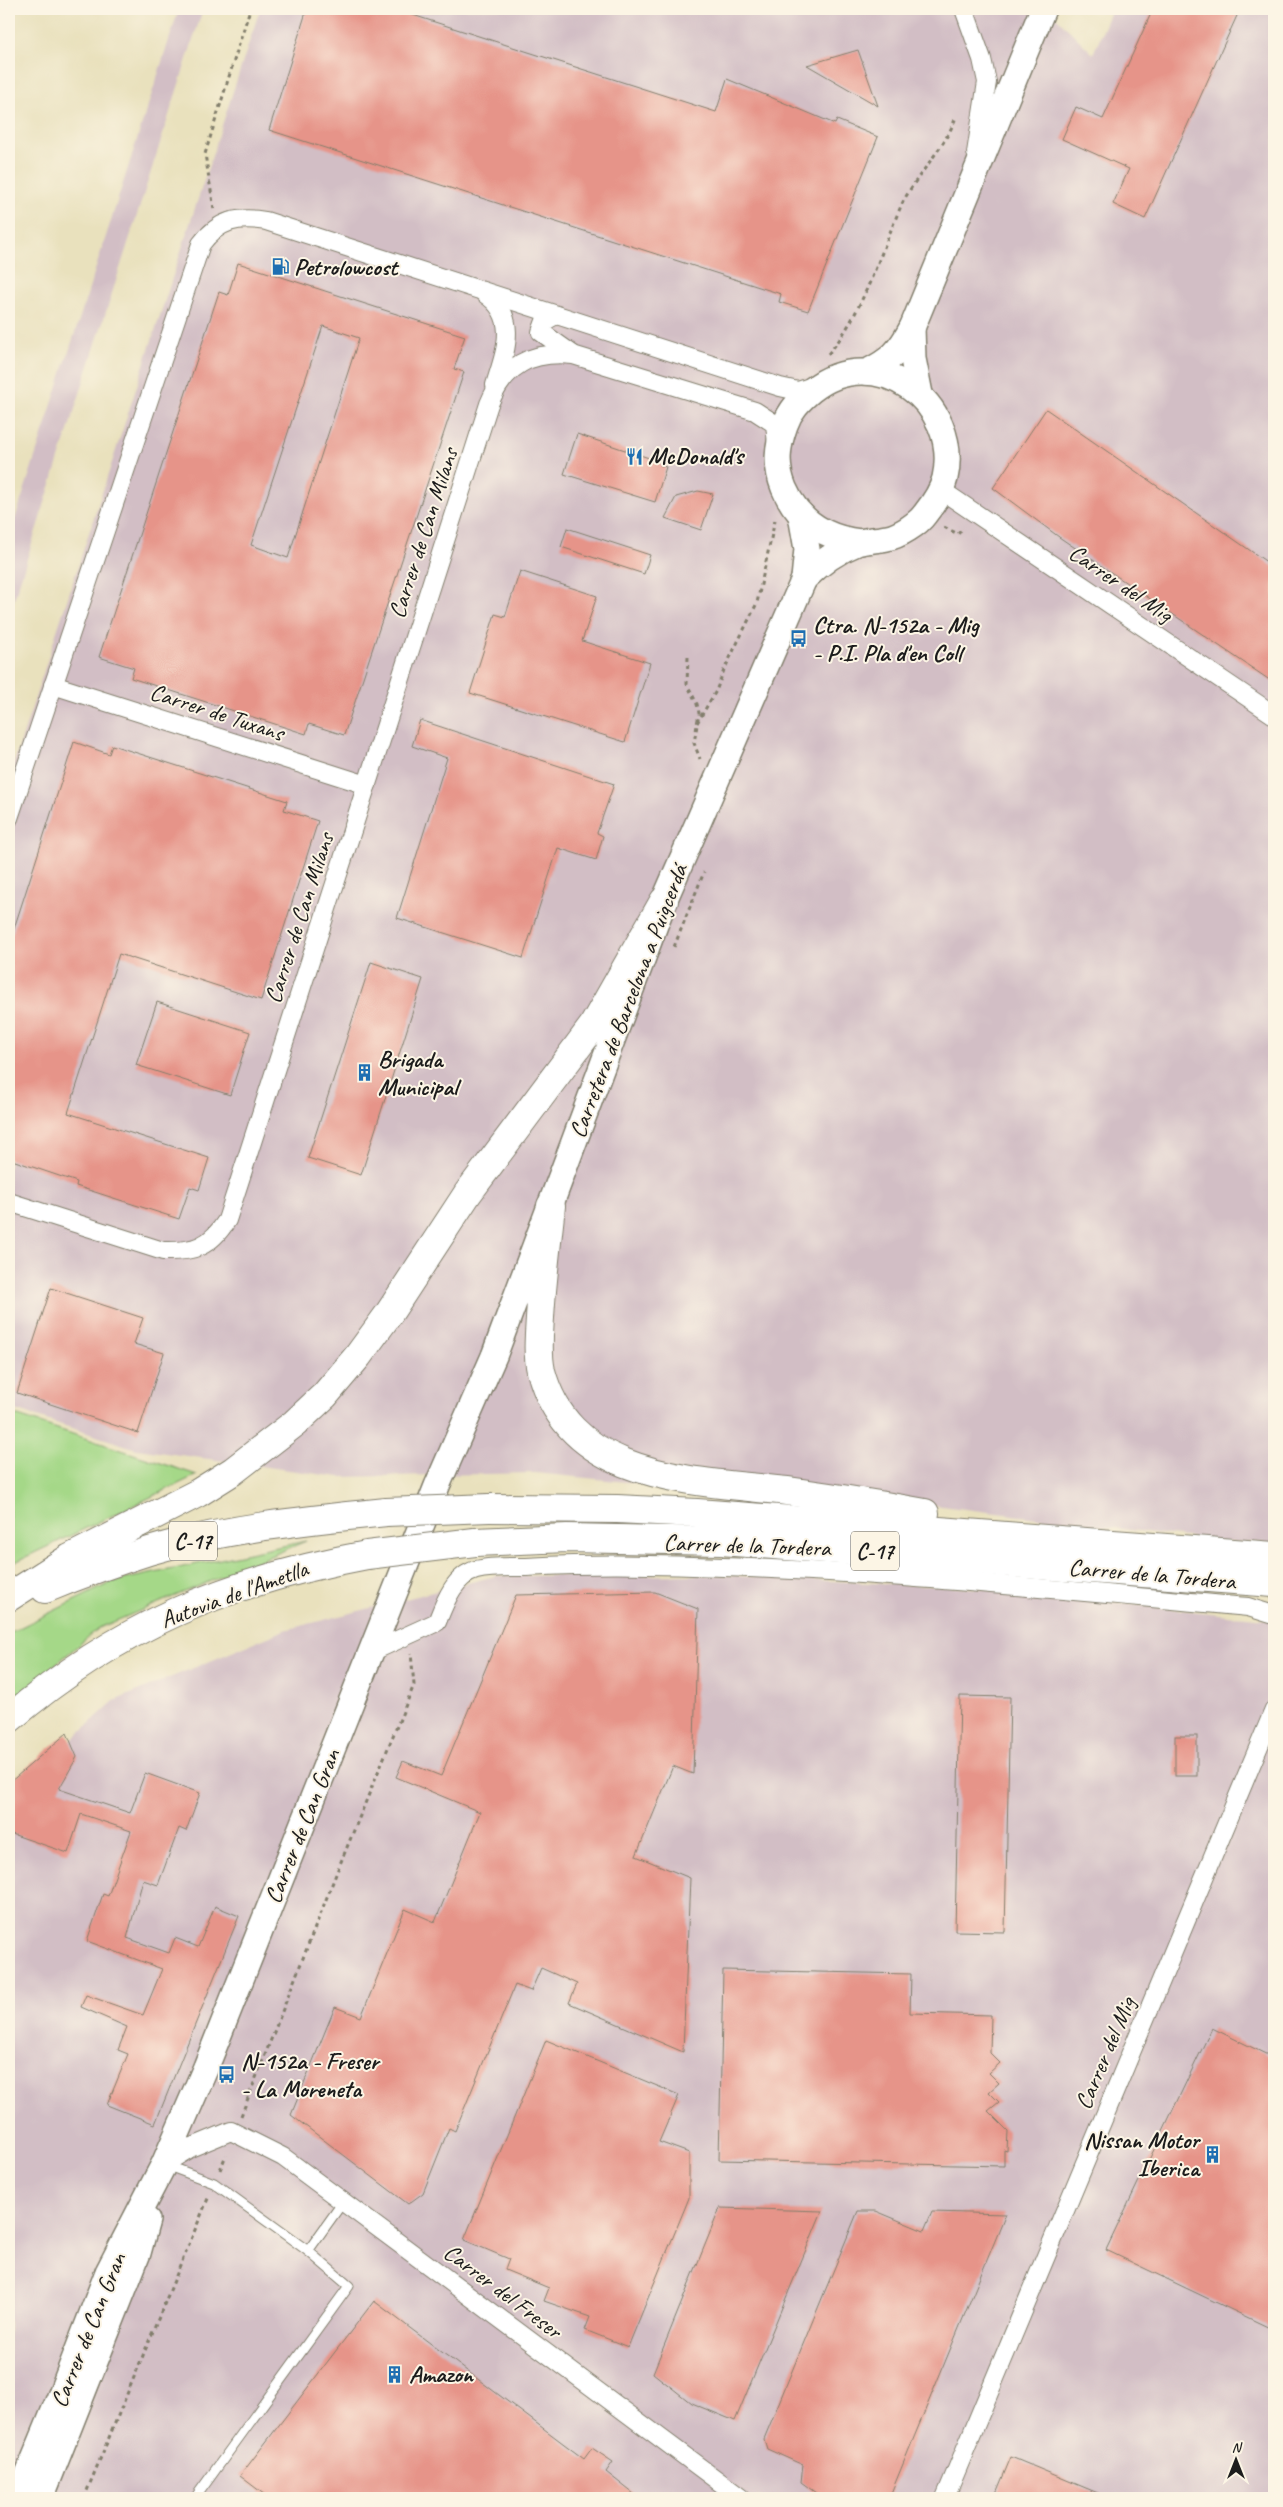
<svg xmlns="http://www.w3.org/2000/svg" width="1283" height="2507" font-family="Caveat,sans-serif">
<rect width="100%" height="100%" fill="#fcf5e5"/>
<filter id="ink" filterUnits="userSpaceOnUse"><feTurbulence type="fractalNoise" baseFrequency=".02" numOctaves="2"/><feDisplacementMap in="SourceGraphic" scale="10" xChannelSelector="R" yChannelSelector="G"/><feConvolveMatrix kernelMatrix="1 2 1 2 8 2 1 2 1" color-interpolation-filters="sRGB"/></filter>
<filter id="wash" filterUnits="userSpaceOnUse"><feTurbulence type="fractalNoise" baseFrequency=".0096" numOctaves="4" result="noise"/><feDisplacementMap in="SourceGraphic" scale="20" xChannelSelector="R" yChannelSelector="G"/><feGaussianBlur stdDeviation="1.12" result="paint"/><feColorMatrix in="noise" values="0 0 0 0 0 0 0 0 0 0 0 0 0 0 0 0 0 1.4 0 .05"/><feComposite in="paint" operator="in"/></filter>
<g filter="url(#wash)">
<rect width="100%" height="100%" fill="#e9e1bd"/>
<g fill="#d2bec5">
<path d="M179,9h24l-194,606v-77z"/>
<path d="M260,9h788l45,45 19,-45h162v1534l-49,-1 -541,-69 -6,14 -143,-14 -196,4 -202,-28 -128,-41v-630z"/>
<path d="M716,1575l272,14 286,31v878h-1265v-700l105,-97 171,-71 210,-54z"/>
</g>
<g fill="#a5d888" stroke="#607a52">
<path d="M9,1413l188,62 -188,90z"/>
<path d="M306,1541l-207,87 -90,75v-70l103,-51z"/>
</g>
<g id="blocks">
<g fill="#e69489" fill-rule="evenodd">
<path d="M307,9h87l322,103 11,-33 108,45 2,-4 41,17 -70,174 -29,-9 2,-8 -512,-164z"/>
<path d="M1153,9h87l-95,210 -32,-15 16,-35 -67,-30 14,-32 27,12z"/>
<path d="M858,50l20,56 -71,-41z"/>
<path d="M238,263l227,73 -11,33 10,3 -120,363 -35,-11 -3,10 -175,-56 3,-10 -35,-11 120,-365 9,3zM323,326l36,12 -71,220 -37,-13z"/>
<path d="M1046,409l228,158v116l-215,-146 -66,-49z"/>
<path d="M577,434l84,28 -1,3 6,2 -11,35 -91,-28z"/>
<path d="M698,491l15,3 -12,36 -36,-12 11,-21z"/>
<path d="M567,528l83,27 -6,19 -83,-27z"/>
<path d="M520,571l77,25 -15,45 68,22 -25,79 -155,-49 25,-79 10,3z"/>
<path d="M420,720l194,64 -17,49 6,3 -7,24 -38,-12 -35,110 -126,-40 50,-160 -35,-12z"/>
<path d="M74,742l35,12 3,-9 175,56 -3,9 34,11 -57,179 -142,-46 -51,159 141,45 -10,32 -9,-3 -11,32 -103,-33 1,-4 -68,-23v-215z"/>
<path d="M371,962l52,17 -62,196 -53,-17z"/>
<path d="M157,1002l93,30 -20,63 -94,-30z"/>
<path d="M51,1288l92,30 -9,26 30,9 -26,80 -121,-40z"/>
<path d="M655,1592l43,17 -5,165 -20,-8 -37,90 54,22 -7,174 -114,-49 8,-19 -36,-16 -10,23 -16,-6 -60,146 -6,-3 -26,65 -15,11 -117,-89 44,-108 26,10 44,-108 30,13 45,-110 -84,-35 7,-16 38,15 75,-181z"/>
<path d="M960,1696l50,1 -5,235 -50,-1z"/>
<path d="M67,1733l10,24 -18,32 71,24 15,-40 55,20 -14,38 -7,-3 -21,57 -15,-5 -16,58 42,15 6,-15 23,9 17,-41 24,10 -84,208 -48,-19 21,-51 -10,-4 9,-23 -46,-20 5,-12 57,20 19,-46 -75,-28 16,-47 5,2 23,-65 -50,-17 -13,39 -59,-20v-50z"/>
<rect x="1175" y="1736" width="22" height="40"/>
<path d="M723,1970l188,4 -1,39 81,2 -1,38 10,10 -11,10 10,10 -10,9 10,10 -11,9 20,20 -1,20 -3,-1v16l-285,-6z"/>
<path d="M1212,2028l62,30v272l-168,-80z"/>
<path d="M546,2040l133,55 -20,47 30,11v45l-61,149 -43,-17 5,-13 -46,-16 5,-13 -44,-18 4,-11 -45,-19z"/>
<path d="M720,2208l102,3 -87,210 -44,-18 -38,-30z"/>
<path d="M858,2211h18l48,20 8,-19 74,2 -117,284h-75l2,-5 -15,-11 2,-17 -36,-16 -3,-10z"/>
<path d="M374,2301l210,158 8,-11 21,14 -7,10 33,26h-370l-29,-22z"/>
<path d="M1011,2457l99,41h-116z"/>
</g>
</g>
</g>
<g filter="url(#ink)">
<use href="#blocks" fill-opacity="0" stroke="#827e6c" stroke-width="1"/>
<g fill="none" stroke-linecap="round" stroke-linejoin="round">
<defs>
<g id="lane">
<path d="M166,2165l48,18 94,68 41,35 -154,212"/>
<path d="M308,2251l35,-49"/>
</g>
<g id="street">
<path d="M964,9l18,50 5,23 -11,71"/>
<path d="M485,294c35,23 20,58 10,91"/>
<path d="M556,315l-11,6 -4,11 31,22"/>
<path d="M941,490l333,225"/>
<path d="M53,685l314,100"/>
<path d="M9,818l192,-574c18,-24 37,-28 65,-23l514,166 18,4 18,-6"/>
<path d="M9,1202l154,49c31,1 47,-4 64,-31l262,-816c16,-39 41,-53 84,-49l182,56 20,13 2,20"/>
<path d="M371,1652l66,-30c8,-20 17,-46 39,-52 15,-4 35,-3 50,-3 41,-2 82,-3 123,-2 200,3 400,24 599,42l26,8"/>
<path d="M164,2164l26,-16 41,-17 52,26 458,341"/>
<path d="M945,2498l329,-788"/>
</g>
<g id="secondary">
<path d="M912,328l1,31 7,35"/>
<path d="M867,372c24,-12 32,-20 45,-44l131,-319"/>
<path d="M804,579c16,-16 32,-28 53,-36 9,-3 20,-3 30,-5 12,-2 31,-14 38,-24 8,-10 17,-23 20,-36 17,-76 -70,-138 -133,-88 -12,10 -22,20 -27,35 -8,22 -10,41 -1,63 14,33 41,50 76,54"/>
<path d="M18,2498l41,-99 49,-127 56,-108 42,-97 231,-581 57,-130 170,-455 140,-322 3,-30 -6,-34"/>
<path d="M41,2498l97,-245 9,-33"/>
</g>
<g id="highway">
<path d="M551,1206c-4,37 -9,75 -11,112 -1,17 -3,36 1,53 29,111 154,109 246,120 46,6 92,14 138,22"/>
<path d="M489,1508l128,1 80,4 577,43"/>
<path d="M475,1542l92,-4 154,3 553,42"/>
<path d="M45,1589c34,-14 69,-27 104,-38 76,-23 158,-31 237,-39"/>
<path d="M9,1597l61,-39 128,-65 35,-22 62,-48 30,-28 33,-39 30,-41 80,-122 125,-167 71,-125"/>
<path d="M9,1719c110,-93 217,-138 358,-164"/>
</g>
</defs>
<use href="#lane" stroke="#827e6c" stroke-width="11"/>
<use href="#street" stroke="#827e6c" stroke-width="20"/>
<use href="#secondary" stroke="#827e6c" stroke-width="28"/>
<use href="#highway" stroke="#827e6c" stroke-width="30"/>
<g stroke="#827e6c" stroke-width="3" stroke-dasharray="4 4" stroke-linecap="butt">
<path d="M214,209l-9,-55 45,-145"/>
<path d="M828,354c34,-38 53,-104 74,-150 15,-31 42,-54 54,-87"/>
<path d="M944,527l14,7 5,-6"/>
<path d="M688,657l-1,27 10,20 2,9 -5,30 6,16"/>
<path d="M697,723l19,-32 8,-21 33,-67 18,-83"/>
<path d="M674,947l30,-75"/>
<path d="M241,2116l97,-247 76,-184 -3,-32"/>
<path d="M220,2170l6,-15"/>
<path d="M84,2498l125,-302"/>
</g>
<use href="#lane" stroke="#fff" stroke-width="9"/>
<use href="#street" stroke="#fff" stroke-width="18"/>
<use href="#secondary" stroke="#fff" stroke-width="25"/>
<use href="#highway" stroke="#fff" stroke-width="28"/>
<defs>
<g id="highway-bridge">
<path d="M386,1512l103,-4"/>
<path d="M367,1555l108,-13"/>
</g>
</defs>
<use href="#highway-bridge" stroke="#827e6c" stroke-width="30" stroke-linecap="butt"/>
<use href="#highway-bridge" stroke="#fff" stroke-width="28"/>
</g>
</g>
<defs>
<symbol id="fuel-bare" viewBox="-9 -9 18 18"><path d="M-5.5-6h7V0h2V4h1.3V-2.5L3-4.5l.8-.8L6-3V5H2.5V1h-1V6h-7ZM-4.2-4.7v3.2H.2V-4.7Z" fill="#1f6fb2" stroke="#fcf5e5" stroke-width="2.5" paint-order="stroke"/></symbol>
<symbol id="restaurant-bare" viewBox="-9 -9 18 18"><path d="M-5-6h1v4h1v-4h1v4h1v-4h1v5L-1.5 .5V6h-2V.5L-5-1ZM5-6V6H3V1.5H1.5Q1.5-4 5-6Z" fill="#1f6fb2" stroke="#fcf5e5" stroke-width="2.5" paint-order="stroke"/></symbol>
<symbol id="bus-bare" viewBox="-9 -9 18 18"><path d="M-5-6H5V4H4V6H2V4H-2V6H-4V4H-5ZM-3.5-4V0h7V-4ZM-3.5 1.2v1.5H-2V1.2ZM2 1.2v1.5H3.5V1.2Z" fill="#1f6fb2" stroke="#fcf5e5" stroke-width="2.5" paint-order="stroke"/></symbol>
<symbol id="building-bare" viewBox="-9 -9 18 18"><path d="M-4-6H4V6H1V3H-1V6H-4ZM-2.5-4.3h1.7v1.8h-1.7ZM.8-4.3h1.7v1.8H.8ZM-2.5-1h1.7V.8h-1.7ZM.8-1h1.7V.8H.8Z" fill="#1f6fb2" stroke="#fcf5e5" stroke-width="2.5" paint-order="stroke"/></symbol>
</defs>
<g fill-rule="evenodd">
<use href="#fuel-bare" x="268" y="254" width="25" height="25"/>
<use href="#restaurant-bare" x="622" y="444" width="25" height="25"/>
<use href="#bus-bare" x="786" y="626" width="25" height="25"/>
<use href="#building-bare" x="352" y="1060" width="25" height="25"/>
<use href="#bus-bare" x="214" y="2062" width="25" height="25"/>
<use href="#building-bare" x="1200" y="2142" width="25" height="25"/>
<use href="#building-bare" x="382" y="2362" width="25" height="25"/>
</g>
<g text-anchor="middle" stroke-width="4" stroke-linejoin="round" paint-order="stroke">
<g fill="#fcf5e5" stroke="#5f5d58" stroke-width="1">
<rect x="169" y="1521.5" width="48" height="39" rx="4"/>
<rect x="851" y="1531.5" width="48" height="39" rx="4"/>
</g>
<g font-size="22" font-weight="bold" fill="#1c1c1c">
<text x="193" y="1549">C-17</text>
<text x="875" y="1559">C-17</text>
</g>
<g font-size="24" font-weight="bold" fill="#1c1c1c" stroke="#fcf5e5" text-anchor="start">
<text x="294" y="275">Petrolowcost</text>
<text x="648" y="464">McDonald's</text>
<text x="813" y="633">Ctra. N-152a - Mig<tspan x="813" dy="28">- P.I. Pla d'en Coll</tspan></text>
<text x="378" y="1067">Brigada<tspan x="378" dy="28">Municipal</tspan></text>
<text x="241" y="2069">N-152a - Freser<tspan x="241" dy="28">- La Moreneta</tspan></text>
<text x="1199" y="2148" text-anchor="end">Nissan Motor<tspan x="1199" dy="28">Iberica</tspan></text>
<text x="409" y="2382">Amazon</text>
</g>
<g font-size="24" fill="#1c1c1c" stroke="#fcf5e5">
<text transform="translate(423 533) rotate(-72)" y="8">Carrer de Can Milans</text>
<text transform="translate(1121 583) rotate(34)" y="8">Carrer del Mig</text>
<text transform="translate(217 712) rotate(18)" y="8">Carrer de Tuxans</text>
<text transform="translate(299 918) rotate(-72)" y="8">Carrer de Can Milans</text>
<text transform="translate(628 1001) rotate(-69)" y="8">Carretera de Barcelona a Puigcerdá</text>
<text transform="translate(747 1545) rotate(2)" y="8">Carrer de la Tordera</text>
<text transform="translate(1152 1574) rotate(5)" y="8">Carrer de la Tordera</text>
<text transform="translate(234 1594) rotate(-20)" y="8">Autovia de l'Ametlla</text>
<text transform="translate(302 1826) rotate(-68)" y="8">Carrer de Can Gran</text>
<text transform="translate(1105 2053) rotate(-67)" y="8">Carrer del Mig</text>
<text transform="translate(503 2291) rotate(37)" y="8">Carrer del Freser</text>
<text transform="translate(88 2330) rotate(-68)" y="8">Carrer de Can Gran</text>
</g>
</g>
<rect width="1283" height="2507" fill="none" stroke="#fcf5e5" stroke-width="30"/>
<g transform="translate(1236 2460)" stroke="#fcf5e5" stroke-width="4" paint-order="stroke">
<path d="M0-4L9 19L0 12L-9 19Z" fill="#1c1c1c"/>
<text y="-8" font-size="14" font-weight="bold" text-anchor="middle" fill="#1c1c1c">N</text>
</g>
</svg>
